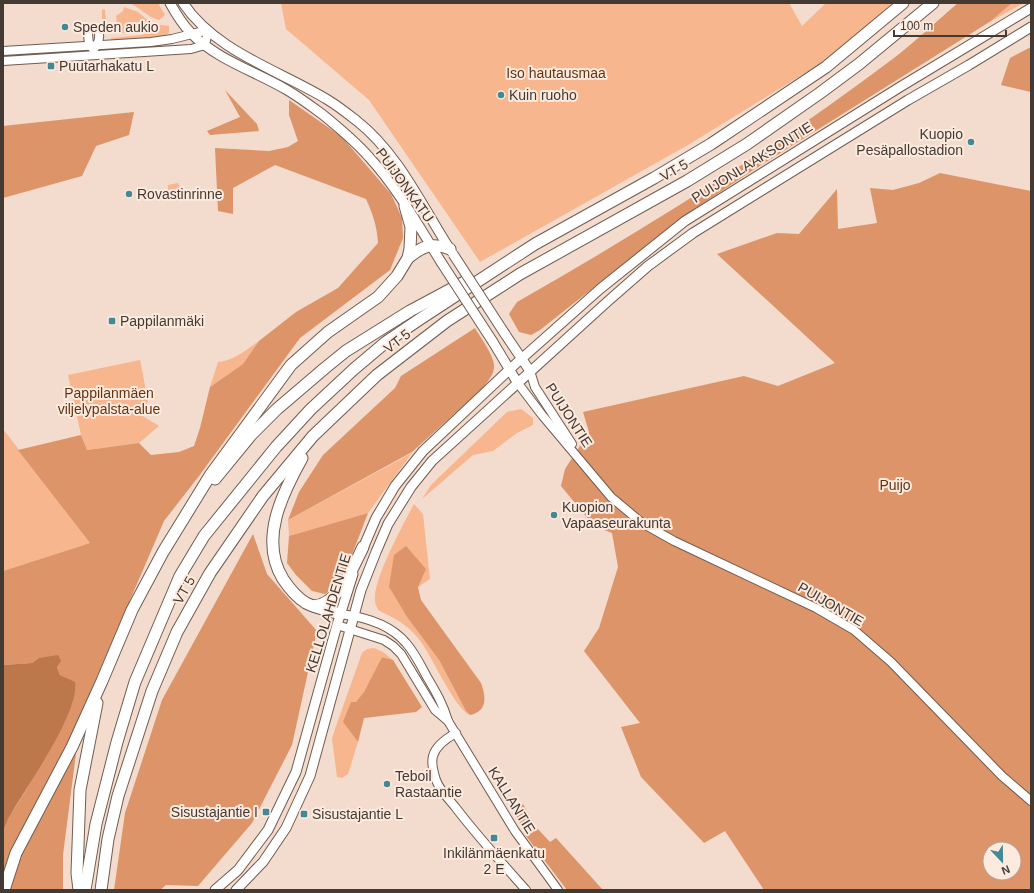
<svg xmlns="http://www.w3.org/2000/svg" width="1034" height="893" font-family="Arial,sans-serif">
<rect width="100%" height="100%" fill="#f3dbcd"/>
<g fill="#f7b68e">
<path d="M129,3h29l7,12 -6,5c-12,-3 -19,-13 -30,-17z"/>
<path d="M281,3h508l13,23 24,-23h66l-58,52 -146,90 -208,117 -111,-162 -83,-71z"/>
<path d="M1012,3h12l-33,18z"/>
<path d="M124,7l14,5 13,11v1c-9,9 -22,9 -33,9l-2,-17 7,-5z"/>
<path d="M104,9l1,1 2,22 -1,1h-2l-2,-8v-15z"/>
<path d="M161,25l8,1v7l-9,5 -48,3 -1,-3 31,-3z"/>
<path d="M178,183l3,9 -13,5v-12z"/>
<path d="M259,341l-16,23 -33,23 8,-25c16,-1 28,-12 41,-21z"/>
<path d="M140,360l8,41 -7,14 18,11 -20,17 -52,7 -6,-15 -13,-60z"/>
<path d="M521,409l12,9v7l-16,8 -24,18 -20,4 -51,44 9,-14 76,-73z"/>
<path d="M3,429l87,114 -87,28z"/>
<path d="M412,453l-44,60 -79,23 -1,-16z"/>
<path d="M414,504l9,10 7,65 -12,8h-29l18,30 32,43 27,51 4,4c-15,-5 -39,-62 -52,-77 -13,-15 -22,-19 -40,-28 -1,-3 -3,-6 -3,-9 -3,-20 29,-78 39,-97z"/>
<path d="M374,648l9,4 10,8 -11,-3 -18,35 -21,30 15,20 -10,32 -6,4 -5,-1 -5,-38 3,-10 27,-76 5,-4z"/>
</g>
<g fill="#dc9468" fill-rule="evenodd">
<path d="M958,3h54l-21,18 -233,146 -74,49 -144,114 -9,5 -12,-3 -10,-18 8,-12c130,-74 258,-154 377,-244 22,-17 43,-37 64,-55z"/>
<path d="M1031,47v45l-30,-7 9,-27z"/>
<path d="M225,90l32,34 2,7 -49,4 -3,-4 33,-14z"/>
<path d="M289,100l53,37 49,57 11,24 1,20 -13,32 -90,68 -101,138 -35,45 -83,193 -18,141v35h-60v-60l4,-10 19,-30 39,-69 10,-38 -15,-8 -3,-8 -18,-9 -7,5 -29,2v-94l87,-28 -72,-93 63,-15 6,15 52,-7 12,12 28,-3 15,-6 6,-18 10,-41 33,-23 16,-23 37,-29 42,-24 40,-45c-1,-16 -5,-29 -12,-44l-91,-34 -42,23v26l-15,-3 -3,-63 54,3 19,-4 10,-6 -9,-26z"/>
<path d="M134,112l-5,23 -33,11 -14,30 -79,22v-72z"/>
<path d="M940,173l91,18v699h-267l-39,-59 -21,12 -63,-66 -20,-50 19,-4 -56,-72 15,-23 19,-61 -6,-34 -18,-7 -33,-40 4,-17 24,-37 -6,-20 161,-36 34,10 57,-23 -118,-109 60,-21 22,1 38,-45 1,40 39,-6 -7,-35 23,2 26,-7zM990,849h24v24h-24z"/>
<path d="M475,328c5,9 21,30 19,40 -1,8 -7,14 -11,20l-71,64 -124,68 11,-28 24,-37 72,-67 6,-12z"/>
<path d="M368,513l-22,57 -11,17 -10,7 -13,-3 -16,-16 -9,-12 2,-27z"/>
<path d="M253,534l14,40 50,57 -25,114 -40,78 -54,63 -32,-1 -6,5h-46l11,-77 37,-113z"/>
<path d="M406,546l20,23 -8,18 3,13 60,83c5,14 7,28 -11,32l-4,-4 -27,-51 -32,-43 -18,-30 5,-32z"/>
<path d="M382,657l11,3 29,47 -6,5 -52,6 -6,24 -15,-20 8,-20h5l8,-10z"/>
<path d="M523,804l13,23 14,15 6,-4 47,52h-36l-41,-54 -12,-25z"/>
</g>
<path fill="#bc774b" d="M58,655l3,6 -4,6 3,8 15,7c5,31 -51,108 -67,137 -2,4 -3,8 -5,11v-165l29,-2 7,-5z"/>
<g fill="none" stroke-linecap="round" stroke-linejoin="round">
<defs>
<g id="secondary">
<path d="M88,34l1,10 4,5"/>
<path d="M94,49c4,-5 6,-10 5,-16"/>
<path d="M3,51l148,-9 21,-3 28,-7 8,-1 -3,14 -14,4 -188,12"/>
<path d="M530,371l5,16 37,57"/>
<path d="M517,382l25,33 69,82 31,26 32,18 142,67 38,22 37,32 111,114 29,25"/>
<path d="M341,614c24,3 49,10 65,29 9,10 15,23 21,34 9,15 16,27 21,44l67,110 43,59"/>
<path d="M337,625l47,15 9,6 8,8 34,56 13,11"/>
<path d="M456,733c-9,5 -20,12 -23,23 -2,7 1,18 3,24 4,11 13,19 20,28 22,29 46,55 70,82"/>
</g>
<g id="primary">
<path d="M170,3c6,11 12,21 21,30 26,27 64,38 96,57 12,7 24,16 35,24 16,13 33,27 47,43 27,29 51,71 72,105"/>
<path d="M183,3c33,49 96,67 145,97 10,6 20,14 29,21 42,33 66,87 94,130"/>
<path d="M505,334l25,37"/>
<path d="M493,342l24,40"/>
<path d="M361,553l15,-35 19,-32 28,-35 87,-82 90,-80 85,-68 215,-134 131,-79"/>
<path d="M215,890l23,-20 30,-40 28,-58 41,-147 16,-51"/>
<path d="M236,890l27,-28 23,-34 24,-52 51,-186 15,-38 12,-28 23,-37 21,-26 175,-159 41,-36 45,-33 215,-133 61,-35 62,-38"/>
</g>
<g id="highway">
<path d="M408,258c15,-12 23,-16 42,-9"/>
<path d="M302,458c-20,36 -43,82 -19,121 6,9 13,18 23,24 9,5 24,8 35,11"/>
<path d="M215,479l36,-44 26,-26 48,-41 21,-17 64,-40 56,-30"/>
<path d="M313,606c26,-1 40,-39 50,-59"/>
<path d="M4,890l12,-37 56,-106 30,-66 30,-71 31,-58 48,-78 80,-109 37,-33 50,-35 19,-21 11,-18 2,-9 1,-22 -6,-21"/>
<path d="M79,890l-2,-17 3,-83 17,-87"/>
<path d="M85,890l11,-66 21,-82 18,-60 45,-106 24,-40 72,-89 35,-38 43,-40 32,-27 34,-23 115,-75 119,-66 57,-34 115,-77 77,-64"/>
<path d="M101,890l7,-51 10,-43 34,-105 25,-59 33,-59 53,-77 50,-60 64,-61 70,-54 73,-47 167,-93 60,-37 73,-51 39,-29 74,-61"/>
</g>
</defs>
<use href="#secondary" stroke="#715c50" stroke-width="10"/>
<use href="#primary" stroke="#715c50" stroke-width="11"/>
<use href="#highway" stroke="#715c50" stroke-width="13"/>
<use href="#secondary" stroke="#fff" stroke-width="8"/>
<use href="#primary" stroke="#fff" stroke-width="9"/>
<use href="#highway" stroke="#fff" stroke-width="11"/>
<defs>
<g id="primary-bridge">
<path d="M453,254l52,80"/>
<path d="M441,262l52,80"/>
</g>
</defs>
<use href="#primary-bridge" stroke="#715c50" stroke-width="11" stroke-linecap="butt"/>
<use href="#primary-bridge" stroke="#fff" stroke-width="9"/>
</g>
<g fill="#438895" stroke="#fdeade" stroke-width="1.5">
<circle cx="65" cy="27" r="4"/>
<rect x="47" y="62" width="8" height="8" rx="2"/>
<circle cx="501" cy="95" r="4"/>
<circle cx="971" cy="142" r="4"/>
<circle cx="129" cy="194" r="4"/>
<rect x="108" y="317" width="8" height="8" rx="2"/>
<circle cx="554" cy="515" r="4"/>
<circle cx="387" cy="784" r="4"/>
<rect x="262" y="808" width="8" height="8" rx="2"/>
<rect x="300" y="810" width="8" height="8" rx="2"/>
<rect x="490" y="834" width="8" height="8" rx="2"/>
</g>
<g text-anchor="middle" stroke-width="4" stroke-linejoin="round" paint-order="stroke">
<g font-size="14" fill="#433a34" stroke="#fdeade" text-anchor="start">
<text x="73" y="32">Speden aukio</text>
<text x="59" y="71">Puutarhakatu L</text>
<text x="509" y="100">Kuin ruoho</text>
<text x="963" y="139" text-anchor="end">Kuopio<tspan x="963" dy="16">Pesäpallostadion</tspan></text>
<text x="137" y="199">Rovastinrinne</text>
<text x="120" y="326">Pappilanmäki</text>
<text x="562" y="512">Kuopion<tspan x="562" dy="16">Vapaaseurakunta</tspan></text>
<text x="395" y="781">Teboil<tspan x="395" dy="16">Rastaantie</tspan></text>
<text x="258" y="817" text-anchor="end">Sisustajantie I</text>
<text x="312" y="819">Sisustajantie L</text>
<text x="494" y="858" text-anchor="middle">Inkilänmäenkatu<tspan x="494" dy="16">2 E</tspan></text>
</g>
<g font-size="14" fill="#633413" stroke="#fdeade">
<text x="556" y="78">Iso hautausmaa</text>
<text x="109" y="398">Pappilanmäen<tspan x="109" dy="16">viljelypalsta-alue</tspan></text>
<text x="895" y="490">Puijo</text>
</g>
<g font-size="14" fill="#433a34" stroke="#fdeade">
<text transform="translate(752 162) rotate(-32)" y="5">PUIJONLAAKSONTIE</text>
<text transform="translate(674 170) rotate(-30)" y="5">VT 5</text>
<text transform="translate(405 185) rotate(54)" y="5">PUIJONKATU</text>
<text transform="translate(397 341) rotate(-38)" y="5">VT 5</text>
<text transform="translate(569 415) rotate(57)" y="5">PUIJONTIE</text>
<text transform="translate(184 590) rotate(-60)" y="5">VT 5</text>
<text transform="translate(831 604) rotate(30)" y="5">PUIJONTIE</text>
<text transform="translate(328 613) rotate(-73)" y="5">KELLOLAHDENTIE</text>
<text transform="translate(512 800) rotate(58)" y="5">KALLANTIE</text>
</g>
</g>
<rect width="1034" height="893" fill="none" stroke="#433a34" stroke-width="8"/>
<g transform="translate(1002 861) rotate(158)"><circle r="19" fill="#fdeade" stroke="#b3a49a"/>
<path d="M0-3L7 15L0 10L-7 15Z" fill="#438895"/>
<text y="-6" font-size="11" font-weight="bold" text-anchor="middle" fill="#433a34">N</text>
</g>
<path d="M894 30v6h112v-6" fill="none" stroke="#433a34" stroke-width="2"/>
<text x="900" y="30" font-size="12" fill="#433a34" stroke="#fdeade" stroke-width="3" paint-order="stroke">100 m</text>
</svg>
